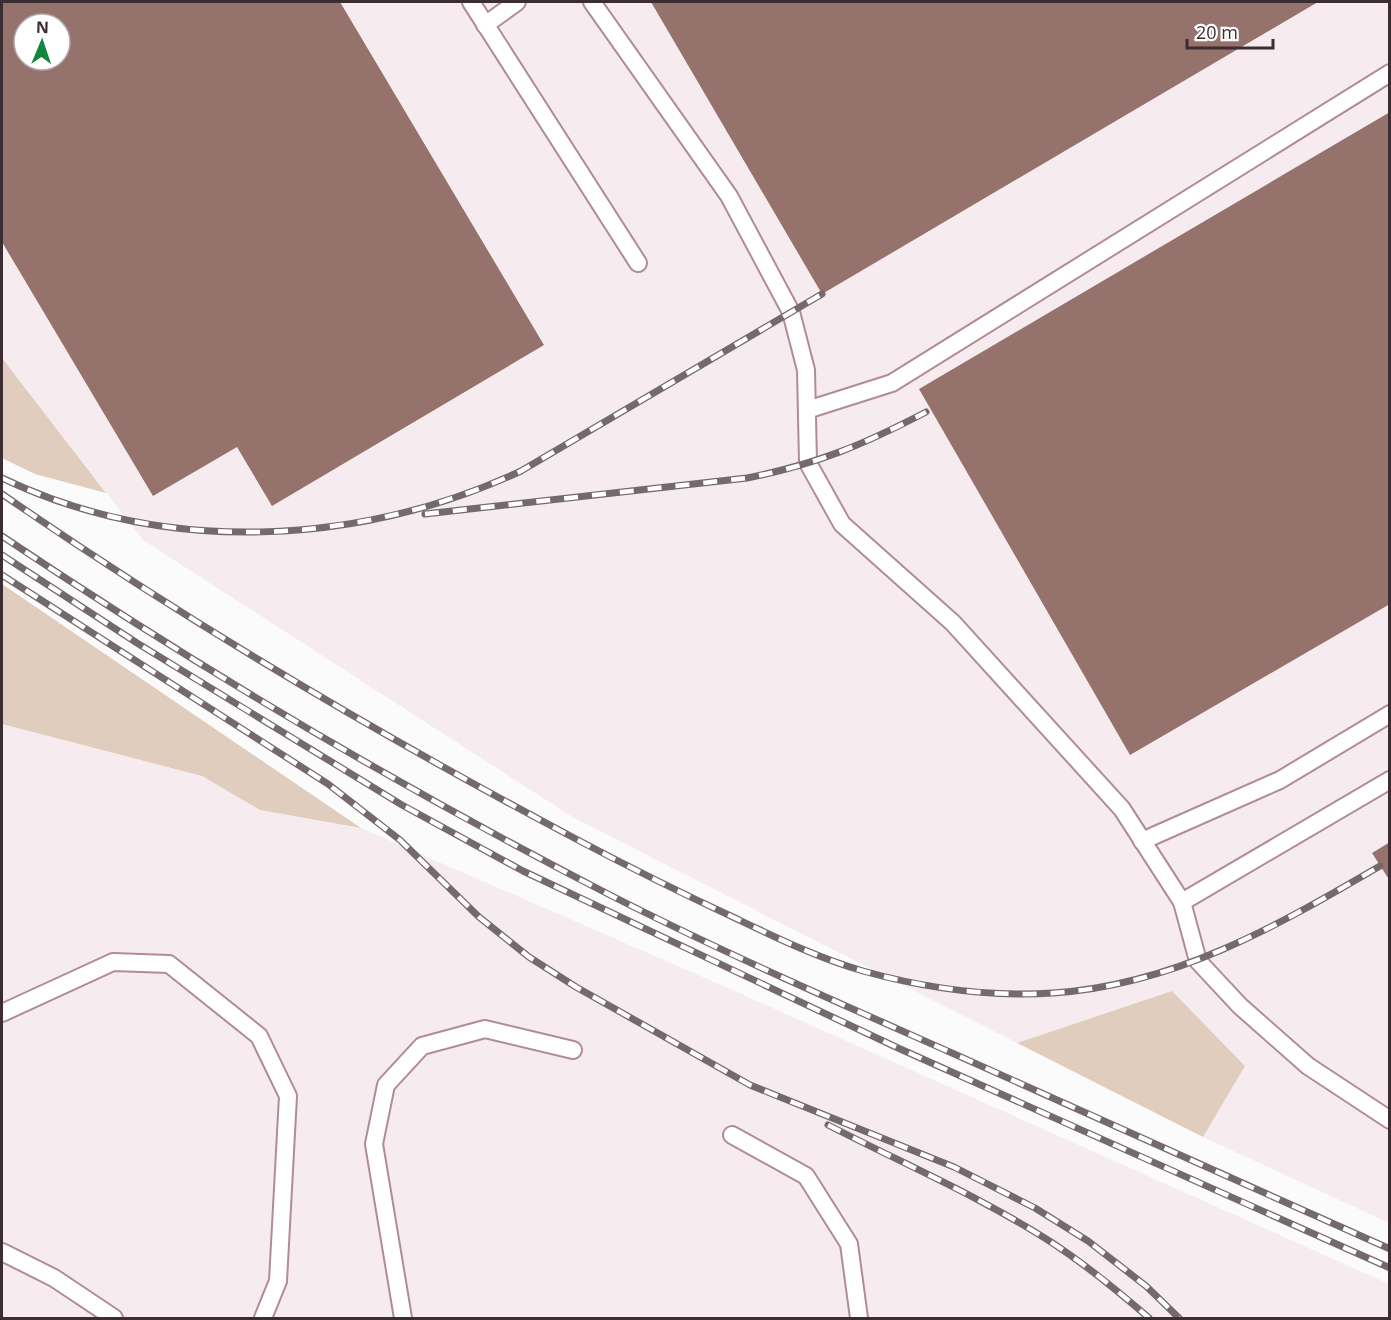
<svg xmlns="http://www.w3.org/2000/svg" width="1391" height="1320" font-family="'Open Sans',sans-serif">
<rect width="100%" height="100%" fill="#fbfbfb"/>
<g fill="#f6ecef" fill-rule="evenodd">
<path d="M2,2h1387v1221l-186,-86 42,-71 -73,-75 -155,52 -443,-225 -431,-278 -141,-182zM24,24h36v36h-36z"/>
<path d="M2,724l200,52 58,34 101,18 367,160 661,296v34h-1387z"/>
</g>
<g fill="#e0cdbd">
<path d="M2,358l104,135 -71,-19 -33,-16z"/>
<path d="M2,584l359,244 -101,-18 -58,-34 -200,-52z"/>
<path d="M1172,991l73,75 -42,71 -186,-94z"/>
</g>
<g fill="#95736c" fill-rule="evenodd">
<path d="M2,2h338l204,343 -272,161 -35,-59 -84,49 -151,-254zM24,24h36v36h-36z"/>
<path d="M651,2h667l-496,292z"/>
<path d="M1390,112v492l-260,151 -211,-366z"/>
<path d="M1390,842v39l-18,-28z"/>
</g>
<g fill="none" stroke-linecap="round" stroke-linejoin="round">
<defs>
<g id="service">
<path d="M471,2l167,261"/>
<path d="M592,2l137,194 62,116 15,58 2,93 34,61 111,99 169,186 60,93 16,59 42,45 68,60 82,54"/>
<path d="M485,25l32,-23"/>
<path d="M807,410l85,-27 498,-310"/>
<path d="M1142,841l138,-61 110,-66"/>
<path d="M1182,902l208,-122"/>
<path d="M2,1013l111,-51 56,2 90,72 29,60 -10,185 -15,37"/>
<path d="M732,1135l74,41 43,68 10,74"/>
<path d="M2,1252l52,26 60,40"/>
<path d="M403,1318l-29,-174 12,-59 36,-39 63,-17 88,21"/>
</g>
</defs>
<use href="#service" stroke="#b08c96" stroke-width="20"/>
<use href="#service" stroke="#fff" stroke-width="16"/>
<defs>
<g id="rail">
<path d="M2,478c163,78 357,68 519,-7l301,-177"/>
<path d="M2,494c181,125 379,242 574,345 53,28 105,54 159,79 42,20 83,40 128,53 61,17 127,26 190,22 122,-8 224,-67 327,-127"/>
<path d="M425,514l322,-36c70,-14 116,-33 179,-66"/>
<path d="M2,536c195,131 398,251 608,359 112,57 227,107 342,158 146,65 292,131 438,196"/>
<path d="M2,555l135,88 265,162 121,66 375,177 492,220"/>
<path d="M2,575l326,209 72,56 79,77 50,40 47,30 174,98 204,82 81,41 53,33 58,45 33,32"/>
<path d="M828,1125c74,38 153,72 223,117 35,23 67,49 98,76"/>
</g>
</defs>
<use href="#rail" stroke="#746a6d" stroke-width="7"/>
<use href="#rail" stroke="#fff" stroke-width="4.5" stroke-dasharray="14" stroke-linecap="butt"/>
</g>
<rect width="1391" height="1320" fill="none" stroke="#3b2d31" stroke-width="6"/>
<g transform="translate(42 42) rotate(2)"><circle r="28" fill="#ffffff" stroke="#b1abad" stroke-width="1.5"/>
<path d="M0-4.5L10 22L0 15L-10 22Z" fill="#12863e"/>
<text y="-9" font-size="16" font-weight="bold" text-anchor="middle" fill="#3b2d31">N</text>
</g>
<path d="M1187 39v9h86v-9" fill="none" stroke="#3b2d31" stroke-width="3"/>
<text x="1196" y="39" font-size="18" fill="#3b2d31" stroke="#ffffff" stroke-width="4.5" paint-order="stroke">20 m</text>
</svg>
